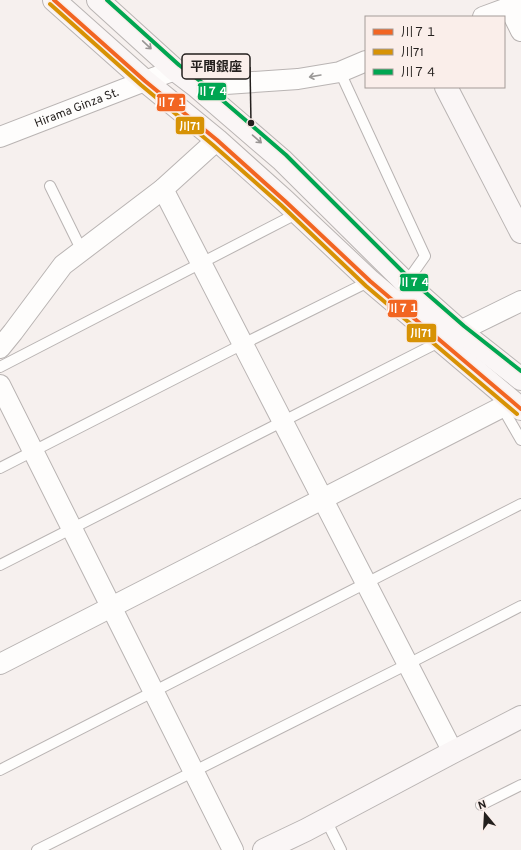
<svg xmlns="http://www.w3.org/2000/svg" width="521" height="850" font-family="Overpass,'Noto Sans JP',sans-serif">
<rect width="100%" height="100%" fill="#f6f0ee"/>
<g fill="none" stroke-linecap="round" stroke-linejoin="round">
<defs>
<g id="lane">
<path d="M340,72l85,184 -19,27"/>
<path d="M50,186l32,65"/>
<path d="M0,367l298,-154"/>
<path d="M502,407l19,33"/>
<path d="M0,468l243,-124 127,-63"/>
<path d="M0,565l441,-224"/>
<path d="M0,770l521,-266"/>
<path d="M481,805l40,-20"/>
<path d="M326,820l15,30"/>
<path d="M37,850l371,-186 113,-58"/>
</g>
<g id="street">
<path d="M509,7l12,24"/>
<path d="M483,17l38,-14"/>
<path d="M196,86l102,-7 42,-7 26,-11"/>
<path id="s1" d="M0,137l145,-56 30,-11"/>
<path d="M163,189l290,563"/>
<path d="M460,331l61,-30"/>
<path d="M0,348l13,-16 50,-67 100,-76 54,-49"/>
<path d="M0,385l233,465"/>
<path d="M0,664l512,-262"/>
</g>
<g id="secondary">
<path d="M54,0l91,81 72,59 68,61 85,80 151,128"/>
<path d="M98,0l77,70 21,16 86,74 124,123 54,48 61,48"/>
<path d="M446,87l75,145"/>
<path d="M264,850l42,-20 147,-78 68,-35"/>
</g>
</defs>
<use href="#lane" stroke="#b9b4b3" stroke-width="12"/>
<use href="#street" stroke="#b9b4b3" stroke-width="22"/>
<use href="#secondary" stroke="#b9b4b3" stroke-width="24"/>
<use href="#lane" stroke="#fefdfc" stroke-width="10"/>
<use href="#street" stroke="#fefdfc" stroke-width="20"/>
<use href="#secondary" stroke="#faf6f6" stroke-width="22"/>
<defs>
<path id="bus-1" d="M54,0l91,81 72,59 68,61 85,80 151,128"/>
<path id="bus-2" d="M50,4l91,81 72,60 68,60 85,81 151,128"/>
<path id="bus-3" d="M107,0l72,65 21,16 86,74 124,124 54,47 57,45"/>
</defs>
<use href="#bus-1" stroke="#faeeea" stroke-width="7"/>
<use href="#bus-2" stroke="#faeeea" stroke-width="7"/>
<use href="#bus-3" stroke="#faeeea" stroke-width="7"/>
<use href="#bus-1" stroke="#f26522" stroke-width="4"/>
<use href="#bus-2" stroke="#d79204" stroke-width="4"/>
<use href="#bus-3" stroke="#00a651" stroke-width="4"/>
</g>
<defs><path id="oneway-shaft" d="M-6 0H5M1.5-3L5.5 0L1.5 3" fill="none" stroke-width="1.6" stroke-linecap="round" stroke-linejoin="round"/></defs>
<g stroke="#999594">
<use href="#oneway-shaft" transform="translate(147 45) rotate(43)"/>
<use href="#oneway-shaft" transform="translate(257 139) rotate(41)"/>
</g>
<use stroke="#9b9998" href="#oneway-shaft" transform="translate(315 76) rotate(170)"/>
<g text-anchor="middle" stroke-width="3.5" stroke-linejoin="round" paint-order="stroke">
<g font-size="12" fill="#231f1d" stroke="#faeeea">
<text dy="4" stroke="none"><textPath href="#s1" startOffset="82">Hirama Ginza St.</textPath></text>
</g>
</g>
<path fill="none" stroke="#231f1d" stroke-width="1.5" d="M251 123L250 67"/>
<circle fill="#231f1d" stroke="#faeeea" stroke-width="1.5" cx="251" cy="123" r="4"/>
<rect fill="#faeeea" stroke="#231f1d" stroke-width="1.5" x="182" y="54" width="68" height="25" rx="4"/>
<g font-size="13" text-anchor="middle" font-weight="bold" fill="#231f1d">
<text x="216" y="71">平間銀座</text>
</g>
<g stroke="#faeeea" stroke-width="1.5">
<rect x="197" y="82" width="30" height="19" rx="4" fill="#00a651"/>
<rect x="156" y="93" width="30" height="19" rx="4" fill="#f26522"/>
<rect x="175" y="116" width="30" height="19" rx="4" fill="#d79204"/>
<rect x="399" y="273" width="30" height="19" rx="4" fill="#00a651"/>
<rect x="387" y="299" width="31" height="19" rx="4" fill="#f26522"/>
<rect x="406" y="323" width="31" height="20" rx="4" fill="#d79204"/>
</g>
<g font-size="11" text-anchor="middle" font-weight="bold" fill="#fff">
<text x="212" y="95">川７４</text>
<text x="171" y="106">川７１</text>
<text x="190" y="130">川71</text>
<text x="414" y="286">川７４</text>
<text x="403" y="312">川７１</text>
<text x="421" y="337">川71</text>
</g>
<rect x="365" y="16" width="140" height="72" fill="#faeeea" stroke="#a49b98"/>
<rect x="373" y="29" width="20" height="6" fill="#f26522" stroke="#a49b98"/>
<text x="401" y="36" font-size="12" fill="#231f1d">川７１</text>
<rect x="373" y="49" width="20" height="6" fill="#d79204" stroke="#a49b98"/>
<text x="401" y="56" font-size="12" fill="#231f1d">川71</text>
<rect x="373" y="69" width="20" height="6" fill="#00a651" stroke="#a49b98"/>
<text x="401" y="76" font-size="12" fill="#231f1d">川７４</text>
<g transform="translate(485 814) rotate(342)" stroke="#faeeea" stroke-width="3" paint-order="stroke">
<path d="M0-3L7 15L0 10L-7 15Z" fill="#231f1d"/>
<text y="-6" font-size="11" font-weight="bold" text-anchor="middle" fill="#231f1d">N</text>
</g>
</svg>
